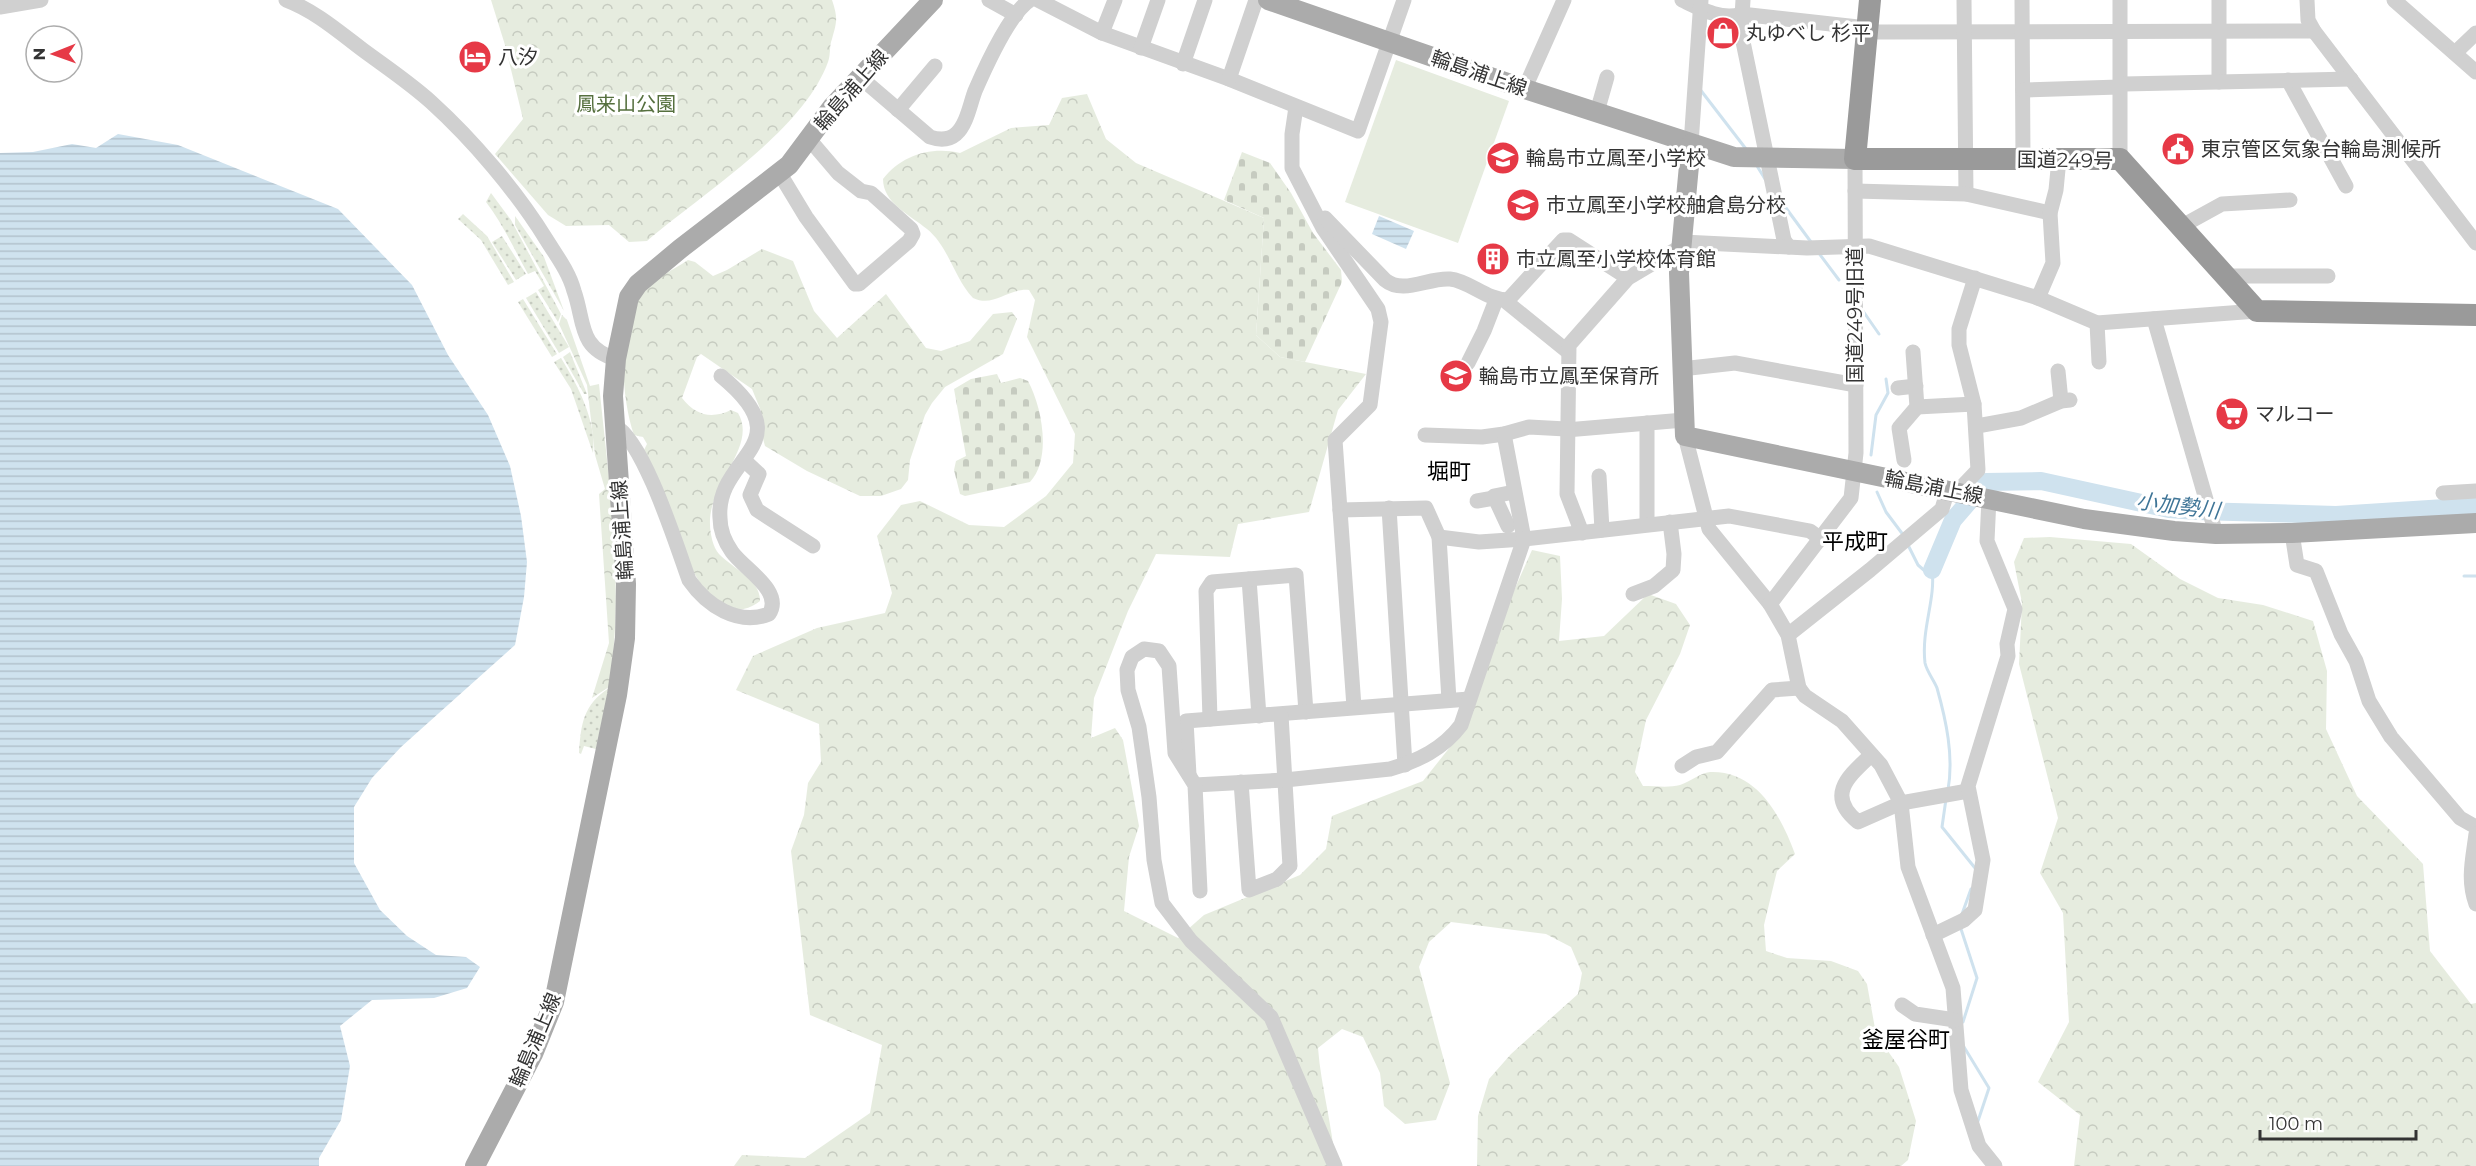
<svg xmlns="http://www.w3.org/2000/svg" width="2476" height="1166" font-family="Montserrat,'Noto Sans JP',sans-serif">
<defs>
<pattern id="grass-dots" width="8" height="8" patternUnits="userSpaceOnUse" patternTransform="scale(1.5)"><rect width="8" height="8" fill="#e6ecdf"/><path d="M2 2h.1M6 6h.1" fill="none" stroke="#c6cbc0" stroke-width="1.8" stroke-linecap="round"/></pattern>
<pattern id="forest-crowns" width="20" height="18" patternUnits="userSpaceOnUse" patternTransform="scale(1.5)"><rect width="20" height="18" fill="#e6ecdf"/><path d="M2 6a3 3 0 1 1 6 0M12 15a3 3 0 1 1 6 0" fill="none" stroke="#c6cbc0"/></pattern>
<pattern id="cemetery-stones" width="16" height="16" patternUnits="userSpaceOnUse" patternTransform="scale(1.5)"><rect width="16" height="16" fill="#e6ecdf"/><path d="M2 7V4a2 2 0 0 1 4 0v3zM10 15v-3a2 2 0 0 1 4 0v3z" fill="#c6cbc0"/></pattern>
<pattern id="water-rules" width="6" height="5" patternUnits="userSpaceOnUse" patternTransform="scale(1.5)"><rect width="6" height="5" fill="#cfe2ee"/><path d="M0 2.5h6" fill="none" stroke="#b2c2cd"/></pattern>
</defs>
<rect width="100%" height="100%" fill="#fff"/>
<g fill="url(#grass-dots)">
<path d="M491,193l20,27 50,94 -3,8 -20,-32 6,-4 -9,-15 -7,3c-14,-25 -25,-50 -42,-72z"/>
<path d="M463,214l24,22 27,46 -6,3 -27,-45 -23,-21z"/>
<path d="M515,216l29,41 20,54 -49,-86z"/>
<path d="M502,236l24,38 -10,6 -24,-38z"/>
<path d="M536,292l33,55 -10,6 -33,-55z"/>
<path d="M523,299l34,55 -5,3 -34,-55z"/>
<path d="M570,352l17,42h-3l-21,-37z"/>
<path d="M561,358c16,26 36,63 32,95l-22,-64 -17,-27z"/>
<path d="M609,688l-13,61 -12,-3 -3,8 -2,-1c2,-29 4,-48 30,-65z"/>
</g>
<g fill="url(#forest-crowns)">
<path d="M491,0h341c6,18 5,21 0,39 -3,7 -1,15 -4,23 -25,69 -125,131 -181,179l-18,1 -20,-17 -43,1 -18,-11 -53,-61 28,-35 -18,-74z"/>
<path d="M1087,94l19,45 30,24 128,55 -8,117 24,22 86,17 -28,36 -29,102 -71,12 -8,33 -74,-3 -28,57 -34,87 -3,40 24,-10 8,12 16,86 -10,31 -5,54 54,27 26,-23 96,-40 26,-26 6,-33 91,-35 39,-49 50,-137 20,-45 28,6 2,43 -3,42 45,-5 44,-42 28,10 14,21 -10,29 -34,66 -11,52 8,14c12,0 26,2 37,-1 10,-3 20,-12 30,-13 47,-2 71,44 85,82l-18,17 -13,54 2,26 21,7 44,3 27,10 9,13 9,50 23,33 17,54 -8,39 -7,6h-424l1,-50 11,-37 22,-25 67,-60 4,-21 -11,-26 -25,-13 -95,-12 -22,20 -10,25 31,116 -14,37 -31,4 -21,-18 -4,-33 -17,-36 -21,-8 -24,19c3,40 15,78 17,118h-601l8,-11 63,3 65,-45 12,-68 -72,-30 -19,-164 13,-36 4,-32 13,-21 -2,-38 -83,-34 17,-34 64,-28 68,-15 7,-20 -15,-57 24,-31 19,-4 49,24 35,2 42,-31 27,-33 2,-29 -48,-97 8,-37 -6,-10c-21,-2 -35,18 -56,8 -19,-20 -24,-51 -46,-69 -17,-14 -44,-26 -44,-50 18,-24 49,-33 77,-26l51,-25 38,-3 13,-27z"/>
<path d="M762,249l31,12 21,50 23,27 49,-44 40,54 15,3 29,-10 23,-27 19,-2 5,7 -14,35 -58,33 -13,16 -7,12 -15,45 -2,20 -7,9 -20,7h-21l-53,-25 -42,-25 -6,-22 2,-13 -9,-22 -51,-35 -4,3 -15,41c14,18 30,21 49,12l7,3c20,33 -30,71 -28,111 0,9 3,24 9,30 13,14 42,26 41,47 -48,36 -76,-49 -89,-81 -9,-23 -19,-46 -28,-68l4,-8 -4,-7 -9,-2c-13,-38 -18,-110 9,-143 12,-14 30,-22 45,-32l7,2 18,14 14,-6z"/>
<path d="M562,315l5,5 23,66 9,-2c10,100 26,203 10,303l-17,11 17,-55 -10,-149 6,-5 -10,-34 -8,-70 -28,-61z"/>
<path d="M2050,537l81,7 49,35 38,19 45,7 50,16 14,50 -1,58 31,67 66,68 7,87 41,53 5,-1v163h-402l6,-51 -42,-33 31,-60 -6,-109 -23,-40 18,-55 -39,-154 3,-61 -8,-41 10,-24z"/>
</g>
<g fill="url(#cemetery-stones)">
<path d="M1242,152l28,11 21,30 22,40 28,37 1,12 -37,80 -25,-5 -24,-22 8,-117 -40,-18z"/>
<path d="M997,374l4,9 19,-5 8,3c14,26 24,77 2,101l-65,14 -5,-2 -6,-24 2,-9 10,-5 -12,-67 17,-10z"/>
</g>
<path fill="#e6ecdf" d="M1396,60l113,41 -51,142 -113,-41z"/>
<g fill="url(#water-rules)">
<path d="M118,134l60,11 160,64 74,76 36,70 40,60 22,51 11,50 6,46 -3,35 -9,48 -114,102 -29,31 -18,29v56l26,47 27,26 29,19 30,2 14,10 -13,21 -33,10 -62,2 -32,26 10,40 -9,54 -22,38v8h-319v-1013l33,-1 39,-8 24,4z"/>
<path d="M1379,216l35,15 -8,18 -34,-15z"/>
</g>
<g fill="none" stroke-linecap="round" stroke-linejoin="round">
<g stroke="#cfe2ee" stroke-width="3">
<path d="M1699,88l47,61"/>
<path d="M1757,166l8,13"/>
<path d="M1783,204l28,38"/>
<path d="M1818,252l21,28"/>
<path d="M1863,311l16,23"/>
<path d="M1871,455l5,-40 12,-22 -2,-14"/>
<path d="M1877,492l9,20 18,24"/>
<path d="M1908,545l10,20 8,7 6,-2c4,29 -11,59 -7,93 2,9 9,17 12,25 9,32 17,68 11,102"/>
<path d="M2464,576h12"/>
<path d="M1946,799l-4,28 33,41"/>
<path d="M1962,914l9,-25"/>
<path d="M1960,926l17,52 -14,44"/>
<path d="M1964,1047l25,41 -11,33"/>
</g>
<path stroke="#cfe2ee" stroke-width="18" d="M1932,570l21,-50 33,-38 55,-1 128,28 28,2 139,4 140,-9"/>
<g stroke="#d0d0d0" stroke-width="15">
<path d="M286,0c29,11 52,31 77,50 23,17 47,33 68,52 42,38 86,90 115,137 10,16 23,33 28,52 11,31 4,57 42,68"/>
<path d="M989,0l27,15"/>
<path d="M1038,0l64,33 127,46 129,52 46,-131"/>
<path d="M1682,0c17,8 40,21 59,14l126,14 11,4 436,-1"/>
<path d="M1743,0l-2,32 43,208 5,7"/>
<path d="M1964,0l2,194"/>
<path d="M2022,0l1,159"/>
<path d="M2120,0v159"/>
<path d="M2307,0l1,20 6,11 162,212"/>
<path d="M2394,0l82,72"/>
<path d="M0,7l41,-7"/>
<path d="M1102,33l13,-33"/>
<path d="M1141,48l17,-48"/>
<path d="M2455,53l21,-20"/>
<path d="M1183,64l22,-64"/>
<path d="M861,78l69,59c9,3 19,3 26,-3 11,-10 14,-30 19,-43 10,-23 35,-78 55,-91"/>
<path d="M1229,79l27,-79"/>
<path d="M2288,80l58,106"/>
<path d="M2219,82v-82"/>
<path d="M1528,90v-9l36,-81"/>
<path d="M2023,90l96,-3 5,-3 227,-5"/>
<path d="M1296,107l-4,27v34l31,60 55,81 3,13 -11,83 -35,35 19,267"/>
<path d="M898,110l37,-44"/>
<path d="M1597,112l10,-35"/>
<path d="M1691,144l10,-144"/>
<path d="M780,174l26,43 49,67h4l50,-43 4,-7 -2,-5 -40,-36 -10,-2 -23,-18 -29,-34"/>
<path d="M1855,191l111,3 84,19"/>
<path d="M1325,218l60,62c18,15 44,-3 65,-1 20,2 36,21 58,21l55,-60h6l59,38"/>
<path d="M2182,226l40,-22 68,-4"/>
<path d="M1683,242l124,6 62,-2 169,52 59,25 160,-12"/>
<path d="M2226,276h102"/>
<path d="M2038,298l15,-35 -3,-50 6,-23 3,-31"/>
<path d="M1504,300l63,51"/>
<path d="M2154,319l62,215"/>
<path d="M2097,323l2,39"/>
<path d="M1468,363l16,-32 12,-31"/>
<path d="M1681,369l54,-6 121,22"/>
<path d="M2058,371l3,30"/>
<path d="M1898,388l18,-2"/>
<path d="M1917,407l57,-3"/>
<path d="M1647,423v101"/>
<path d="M615,426c29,15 62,121 74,154 18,26 49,46 80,34 15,-23 -25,-45 -37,-62 -7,-10 -12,-22 -12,-34 -5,-63 86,-72 1,-142"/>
<path d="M1977,426l44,-8 40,-17 9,-1"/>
<path d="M1566,430l118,-10"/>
<path d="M1425,435l57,2 22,-3 25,-7 37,2"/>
<path d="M1685,436l24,93 61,75 18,31 11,53 6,8 37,25 39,44 20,38 7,64 45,121 8,102 18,56 16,20"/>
<path d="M1904,460l-5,-32 18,-21 -4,-55"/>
<path d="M745,461l14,13 -9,21 7,15 56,36"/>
<path d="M1599,476l3,54"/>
<path d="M1958,491l20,-21 -4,-66 -15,-59v-16l16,-51"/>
<path d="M2443,493l33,-2"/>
<path d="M1477,501l17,-3"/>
<path d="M1389,508l16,257"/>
<path d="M1340,510l86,-2 13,29 10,163"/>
<path d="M1508,526l-14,-30 20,-4"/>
<path d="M1582,533l-15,-39 2,-149 59,-67 54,-32"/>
<path d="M2292,533l5,32 19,6 25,63 15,27 13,40 22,36 69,81 16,9"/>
<path d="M1439,537l40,5 45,-3 -20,-105"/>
<path d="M1249,579l10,137"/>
<path d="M1633,594l21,-8 19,-16 1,-16 -4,-32"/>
<path d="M1770,604l81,-106 5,-45 -1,-294"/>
<path d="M1788,635l82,-65 72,-61 6,-20"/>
<path d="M1210,719l-4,-128 6,-9 84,-7 10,137"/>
<path d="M1871,755c-22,21 -46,40 -13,67l43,-19 67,-12"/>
<path d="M1682,766l14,-9 21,-5 55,-62 27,-2"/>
<path d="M1189,775l-3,-54 283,-22"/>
<path d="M1241,782l8,108 28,-11 13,-13 -9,-151"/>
<path d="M1195,785l90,-5 105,-11c28,-8 53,-20 71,-44l63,-186 205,-23 81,15 11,8"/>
<path d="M2476,834c-3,24 -9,46 0,70"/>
<path d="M1200,891l-5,-106 -20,-32 -6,-87 -10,-15 -15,-2 -12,8 -5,13 1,20 11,37 10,70 5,63 8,43 29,38 80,76 64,149"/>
<path d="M1933,935l31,-15 11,-10 8,-50 -15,-74 40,-130 -1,-12 8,-35 -28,-68 2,-43"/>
<path d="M1902,1005l13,9 40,6"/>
</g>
<g stroke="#ababab" stroke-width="20">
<path d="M1268,0l260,90 206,67 121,2"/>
<path d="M1691,144l-12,129 6,163 399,83 90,12 42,3 76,-1 184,-10"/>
<path d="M475,1166l58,-112 21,-52 63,-307 8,-57 1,-54 -13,-188 3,-37 13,-62 9,-13 42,-35 109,-84 44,-59 100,-106"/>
</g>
<path stroke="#9a9a9a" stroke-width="22" d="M1870,0l-15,159h265l137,152 219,4"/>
</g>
<defs>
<symbol id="shop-disc" viewBox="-11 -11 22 22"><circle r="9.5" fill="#e63946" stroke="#fff"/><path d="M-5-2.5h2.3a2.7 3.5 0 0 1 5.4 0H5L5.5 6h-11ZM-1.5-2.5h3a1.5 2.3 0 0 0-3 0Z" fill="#fff"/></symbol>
<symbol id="hotel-disc" viewBox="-11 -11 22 22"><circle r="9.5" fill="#e63946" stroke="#fff"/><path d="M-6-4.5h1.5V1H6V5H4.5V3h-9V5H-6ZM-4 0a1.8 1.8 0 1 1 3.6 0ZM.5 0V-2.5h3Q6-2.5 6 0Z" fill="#fff"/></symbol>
<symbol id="civic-disc" viewBox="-11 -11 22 22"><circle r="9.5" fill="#e63946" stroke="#fff"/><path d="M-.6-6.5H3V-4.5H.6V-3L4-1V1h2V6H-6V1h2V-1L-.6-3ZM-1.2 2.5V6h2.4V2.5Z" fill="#fff"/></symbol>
<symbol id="school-disc" viewBox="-11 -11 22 22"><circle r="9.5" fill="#e63946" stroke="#fff"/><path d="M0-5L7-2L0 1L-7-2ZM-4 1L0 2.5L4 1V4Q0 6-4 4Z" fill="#fff"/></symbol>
<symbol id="building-disc" viewBox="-11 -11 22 22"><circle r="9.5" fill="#e63946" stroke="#fff"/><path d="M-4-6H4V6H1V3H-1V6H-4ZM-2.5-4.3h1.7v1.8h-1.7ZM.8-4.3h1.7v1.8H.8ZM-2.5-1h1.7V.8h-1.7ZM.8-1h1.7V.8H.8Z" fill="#fff"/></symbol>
<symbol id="supermarket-disc" viewBox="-11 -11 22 22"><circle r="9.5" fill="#e63946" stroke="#fff"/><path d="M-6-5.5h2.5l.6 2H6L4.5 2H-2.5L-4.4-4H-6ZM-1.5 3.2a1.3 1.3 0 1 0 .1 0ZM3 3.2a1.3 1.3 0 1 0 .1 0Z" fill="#fff"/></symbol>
</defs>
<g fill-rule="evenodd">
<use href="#shop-disc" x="1704" y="14" width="38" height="38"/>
<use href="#hotel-disc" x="456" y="38" width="38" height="38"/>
<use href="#civic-disc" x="2159" y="130" width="38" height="38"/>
<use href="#school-disc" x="1484" y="139" width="38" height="38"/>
<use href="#school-disc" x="1504" y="186" width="38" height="38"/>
<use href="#building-disc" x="1474" y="240" width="38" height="38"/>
<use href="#school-disc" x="1437" y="357" width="38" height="38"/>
<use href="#supermarket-disc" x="2213" y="395" width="38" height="38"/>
</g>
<g text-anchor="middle" stroke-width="6" stroke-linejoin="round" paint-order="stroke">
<g font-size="20" fill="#333" stroke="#fff" text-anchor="start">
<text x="1746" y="40">丸ゆべし 杉平</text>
<text x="498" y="64">八汐</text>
<text x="2201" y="156">東京管区気象台輪島測候所</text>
<text x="1526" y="165">輪島市立鳳至小学校</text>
<text x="1546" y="212">市立鳳至小学校舳倉島分校</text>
<text x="1516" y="266">市立鳳至小学校体育館</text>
<text x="1479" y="383">輪島市立鳳至保育所</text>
<text x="2255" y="421">マルコー</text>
</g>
<g font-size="20" fill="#333" stroke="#fff">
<text transform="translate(1479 73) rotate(19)" y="7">輪島浦上線</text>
<text transform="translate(851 90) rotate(-49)" y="7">輪島浦上線</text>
<text transform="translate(2065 160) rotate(1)" y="7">国道249号</text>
<text transform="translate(1855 315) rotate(-90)" y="7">国道249号旧道</text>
<text transform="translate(1934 487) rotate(11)" y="7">輪島浦上線</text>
<text transform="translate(622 530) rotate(-94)" y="7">輪島浦上線</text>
<text transform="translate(535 1040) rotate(-67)" y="7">輪島浦上線</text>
</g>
<g font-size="20" fill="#56703f" stroke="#fff">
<text x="626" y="111">鳳来山公園</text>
</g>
<g font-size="21" font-style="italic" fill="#3f7597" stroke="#fff">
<text transform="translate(2178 506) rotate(7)" y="7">小加勢川</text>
</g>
<g font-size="22" fill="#000" stroke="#fff">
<text x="1449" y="479">堀町</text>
<text x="1855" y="549">平成町</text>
<text x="1906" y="1047">釜屋谷町</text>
</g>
</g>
<g transform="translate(54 54) rotate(269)"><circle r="28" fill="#ffffff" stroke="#adadad" stroke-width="1.5"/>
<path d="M0-4.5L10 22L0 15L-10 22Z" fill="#e63946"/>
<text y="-9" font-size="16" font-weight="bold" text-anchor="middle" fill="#333333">N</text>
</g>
<path d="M2260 1130v9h156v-9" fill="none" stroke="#333333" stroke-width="3"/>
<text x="2269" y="1130" font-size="18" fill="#333333" stroke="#ffffff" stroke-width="4.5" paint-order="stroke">100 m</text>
</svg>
